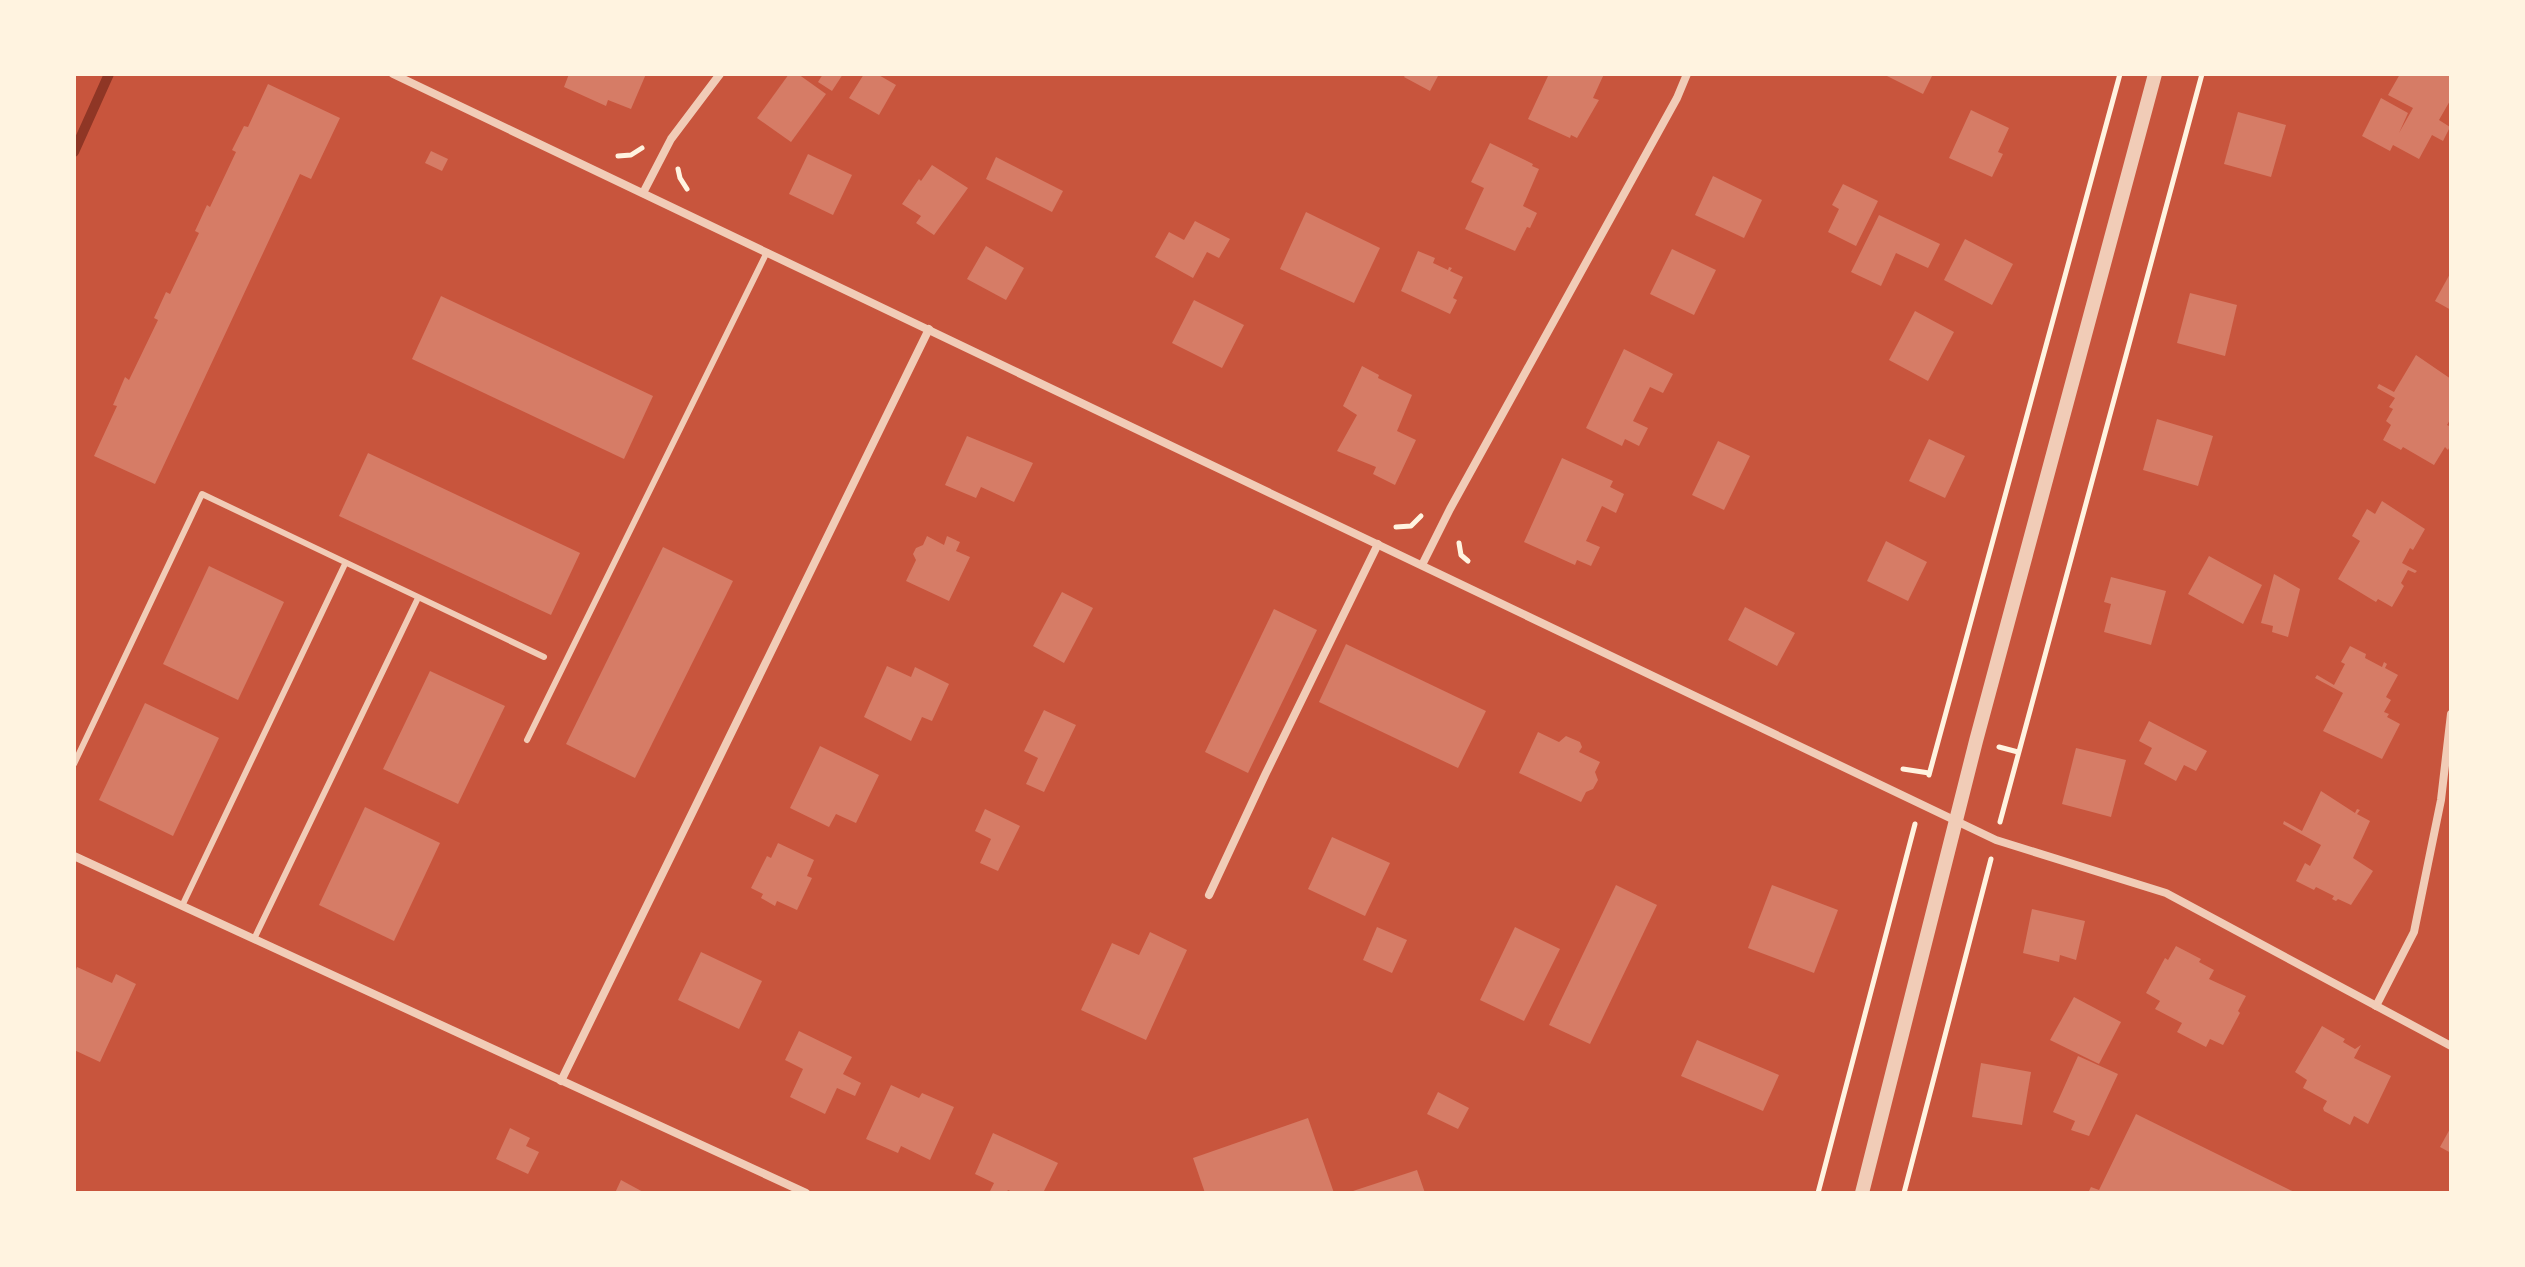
<svg xmlns="http://www.w3.org/2000/svg" width="2525" height="1267" font-family="Mulish,sans-serif">
<rect width="100%" height="100%" fill="#c8553d"/>
<g fill="none" stroke-linecap="round" stroke-linejoin="round">
<path stroke="#8f3625" stroke-width="10" d="M74,152l35,-78"/>
</g>
<g fill="#d67c66">
<path d="M569,74h77l-15,35 -23,-9 -2,6 -42,-19z"/>
<path d="M789,74h9l28,20 -35,48 -34,-24z"/>
<path d="M823,74h20l-11,17 -14,-9z"/>
<path d="M864,74h13l19,11 -17,30 -30,-17z"/>
<path d="M1406,74h33l-9,17 -26,-14z"/>
<path d="M1543,74h61l-11,24 6,2 -22,38 -6,-3 -1,3 -42,-19 20,-43z"/>
<path d="M1883,74h50l-10,20z"/>
<path d="M2400,74h51v25l-12,21 11,7 -7,14 -11,-6 -13,24 -26,-14 -3,6 -28,-15 19,-38 27,15 -9,20 14,-25 -25,-13z"/>
<path d="M268,84l72,34 -29,61 -11,-5 -145,310 -61,-28 23,-50 -4,-1 12,-28 4,3 29,-60 -4,-2 12,-26 4,2 29,-61 -4,-2 12,-26 3,2 26,-55 -4,-2 12,-24 4,1z"/>
<path d="M1971,110l38,18 -11,24 5,2 -11,23 -43,-19z"/>
<path d="M2238,112l48,13 -15,52 -47,-13z"/>
<path d="M1490,143l43,21 -1,2 7,3 -16,37 14,7 -7,15 -3,-1 -12,24 -50,-22 19,-41 -13,-6z"/>
<path d="M431,151l17,8 -6,12 -17,-8z"/>
<path d="M808,154l44,21 -19,40 -44,-21z"/>
<path d="M996,157l67,34 -11,21 -66,-33z"/>
<path d="M932,165l36,23 -34,47 -18,-12 5,-7 -19,-12 17,-25 2,2z"/>
<path d="M1713,176l49,24 -18,38 -49,-23z"/>
<path d="M1843,184l35,17 -22,45 -28,-14 11,-23 -7,-4z"/>
<path d="M1306,212l74,36 -26,55 -74,-34z"/>
<path d="M1879,215l61,29 -12,24 -32,-15 -15,33 -30,-14z"/>
<path d="M1195,221l35,18 -11,19 -12,-6 -14,26 -38,-21 14,-25 15,8z"/>
<path d="M1965,239l48,25 -21,41 -48,-25z"/>
<path d="M986,246l38,22 -18,32 -39,-21z"/>
<path d="M1672,249l44,21 -22,45 -44,-21z"/>
<path d="M1418,251l17,7 -2,5 15,7 1,-3 3,1 -2,3 13,6 -10,21 4,2 -7,14 -49,-23z"/>
<path d="M2451,272v38l-16,-9z"/>
<path d="M2190,293l47,12 -12,51 -48,-13z"/>
<path d="M441,296l212,100 -29,63 -212,-100z"/>
<path d="M1194,300l50,25 -22,43 -50,-25z"/>
<path d="M1915,311l39,21 -26,49 -39,-21z"/>
<path d="M1624,349l49,25 -10,19 -13,-6 -17,34 15,7 -9,18 -14,-7 -3,7 -36,-18z"/>
<path d="M2416,355l35,24v39l-4,7 4,2v17l-3,6 -3,-3 -11,18 -31,-18 -2,3 -18,-10 8,-15 -5,-4 7,-12 -4,-2 6,-9 -18,-10 2,-4 15,8z"/>
<path d="M1362,366l17,9 -1,3 34,17 -15,36 19,9 -21,45 -22,-11 3,-7 -39,-16 20,-36 -14,-9z"/>
<path d="M2157,419l56,17 -15,50 -55,-16z"/>
<path d="M967,436l66,27 -19,39 -33,-15 -5,11 -31,-13z"/>
<path d="M1929,439l36,17 -20,42 -36,-17z"/>
<path d="M1718,441l32,15 -26,54 -32,-15z"/>
<path d="M368,453l212,100 -29,62 -212,-99z"/>
<path d="M1562,458l51,23 -3,6 14,7 -8,19 -14,-7 -16,35 14,6 -9,19 -14,-6 -2,5 -51,-23z"/>
<path d="M2382,501l43,28 -12,21 -3,-2 -8,15 15,8 -2,2 -7,-3 -7,13 3,3 -12,21 -14,-8 -2,3 -38,-23 22,-38 -8,-5 15,-27 8,5z"/>
<path d="M927,536l17,9 3,-9 13,6 -4,9 14,6 -21,44 -43,-20 10,-21 -3,-6 3,-6 7,-3z"/>
<path d="M1886,541l41,21 -19,39 -41,-20z"/>
<path d="M663,547l70,34 -98,197 -69,-34z"/>
<path d="M2209,556l53,29 -19,39 -55,-30z"/>
<path d="M209,566l75,36 -46,98 -75,-36z"/>
<path d="M2274,574l26,15 -12,48 -16,-5 1,-6 -12,-3z"/>
<path d="M2111,577l55,14 -15,54 -47,-13 7,-28 -7,-2z"/>
<path d="M1062,592l31,16 -29,55 -31,-17z"/>
<path d="M1745,607l50,26 -18,33 -49,-26z"/>
<path d="M1274,609l43,21 -69,143 -43,-21z"/>
<path d="M1346,644l140,67 -28,57 -139,-66z"/>
<path d="M2350,646l16,8 -1,4 17,9 2,-5 3,2 -2,4 13,7 -12,22 5,3 -7,12 5,2 -2,3 13,7 -18,35 -59,-28 20,-38 -28,-15 2,-3 17,10 11,-21 -4,-2z"/>
<path d="M887,666l24,11 4,-10 34,17 -17,37 -10,-4 -11,24 -47,-24z"/>
<path d="M430,671l75,35 -47,98 -75,-35z"/>
<path d="M145,703l74,35 -46,98 -74,-36z"/>
<path d="M1044,710l32,15 -32,67 -18,-8 12,-26 -14,-7z"/>
<path d="M2149,721l58,30 -11,20 -12,-6 -8,16 -32,-17 8,-16 -13,-7z"/>
<path d="M1538,732l21,10 7,-6 14,6 2,5 -3,5 21,10 -5,10 3,8 -5,9 -7,3 -5,10 -62,-29z"/>
<path d="M820,746l59,29 -23,48 -20,-9 -7,13 -39,-19z"/>
<path d="M2076,748l50,12 -15,57 -49,-13z"/>
<path d="M2321,791l34,22 2,-4 3,1 -3,4 13,7 -17,37 20,13 -22,34 -13,-6 -2,2 -4,-2 2,-3 -18,-9 -2,3 -18,-9 9,-18 5,3 11,-21 -38,-21 1,-3 18,10z"/>
<path d="M365,807l75,36 -46,98 -75,-36z"/>
<path d="M985,809l35,17 -22,45 -18,-8 11,-24 -16,-8z"/>
<path d="M1332,837l58,26 -25,53 -57,-27z"/>
<path d="M778,843l36,17 -7,16 5,2 -15,32 -20,-9 -2,5 -14,-8 2,-4 -12,-6 16,-32 4,2z"/>
<path d="M1616,885l41,20 -67,139 -41,-19z"/>
<path d="M1772,885l66,25 -24,63 -66,-25z"/>
<path d="M2032,909l53,12 -9,39 -16,-5 -1,7 -36,-9z"/>
<path d="M1377,927l30,13 -15,33 -29,-13z"/>
<path d="M1515,927l45,22 -36,72 -44,-21z"/>
<path d="M1150,932l37,18 -41,90 -65,-30 31,-67 27,12z"/>
<path d="M2176,946l25,13 -2,3 15,8 -5,9 37,17 -8,15 2,2 -17,32 -13,-6 -4,8 -29,-15 5,-9 -27,-14 5,-8 -14,-8 19,-35 3,2z"/>
<path d="M701,952l61,29 -23,48 -61,-29z"/>
<path d="M77,967l35,16 4,-9 20,10 -36,78 -26,-12v-75z"/>
<path d="M2074,997l47,25 -22,42 -49,-24z"/>
<path d="M2322,1026l23,13 -2,3 12,7 6,-4 -7,13 37,18 -23,48 -14,-8 -4,9 -26,-14 -1,-3 4,-7 -24,-13 4,-8 -12,-8z"/>
<path d="M799,1031l53,26 -9,17 18,9 -6,13 -18,-8 -12,26 -35,-17 13,-28 -18,-9z"/>
<path d="M1697,1040l82,35 -16,36 -82,-35z"/>
<path d="M2078,1056l40,18 -29,62 -18,-6 4,-9 -22,-9z"/>
<path d="M1981,1063l50,9 -9,53 -50,-8z"/>
<path d="M891,1085l28,13 3,-5 32,14 -24,53 -29,-14 -3,7 -32,-14z"/>
<path d="M1438,1092l31,16 -11,21 -31,-15z"/>
<path d="M2136,1114l154,76 7,3h-209l3,-6 8,3z"/>
<path d="M1308,1118l26,75h-129l-12,-35z"/>
<path d="M2451,1127v26l-11,-6z"/>
<path d="M510,1128l20,10 -4,8 13,6 -11,22 -32,-15z"/>
<path d="M993,1133l65,30 -15,30h-28l-7,-3 -2,3h-17l5,-10 -19,-9z"/>
<path d="M1417,1170l8,23h-75v-1z"/>
<path d="M621,1180l24,13h-30z"/>
</g>
<g fill="none" stroke-linecap="round" stroke-linejoin="round">
<g stroke="#fff3e0" stroke-width="5">
<path d="M618,156l13,-1 11,-7"/>
<path d="M678,169l2,9 7,11"/>
<path d="M1396,527l15,-1 10,-10"/>
<path d="M1459,543l2,12 7,6"/>
<path d="M1999,747l19,5"/>
<path d="M1903,769l26,4"/>
<path d="M1929,775l191,-701"/>
<path d="M2000,822l202,-748"/>
<path d="M1818,1193l97,-369"/>
<path d="M1904,1193l87,-334"/>
</g>
<g stroke="#f1ccb7" stroke-width="6">
<path d="M527,740l240,-488"/>
<path d="M74,764l128,-270 342,163"/>
<path d="M182,906l163,-342"/>
<path d="M254,939l164,-341"/>
</g>
<g stroke="#f1ccb7" stroke-width="8">
<path d="M393,74l1603,766 170,53 285,153"/>
<path d="M643,193l28,-54 49,-65"/>
<path d="M1422,565l28,-56 227,-411 10,-24"/>
<path d="M74,856l732,337"/>
<path d="M1209,895l56,-120 113,-231"/>
<path d="M2376,1006l38,-74 27,-132 10,-86"/>
<path d="M561,1081l368,-752"/>
</g>
<path stroke="#f1ccb7" stroke-width="14" d="M1862,1193l114,-452 179,-667"/>
</g>
<rect width="2525" height="1267" fill="none" stroke="#fff3e0" stroke-width="152"/>
</svg>
